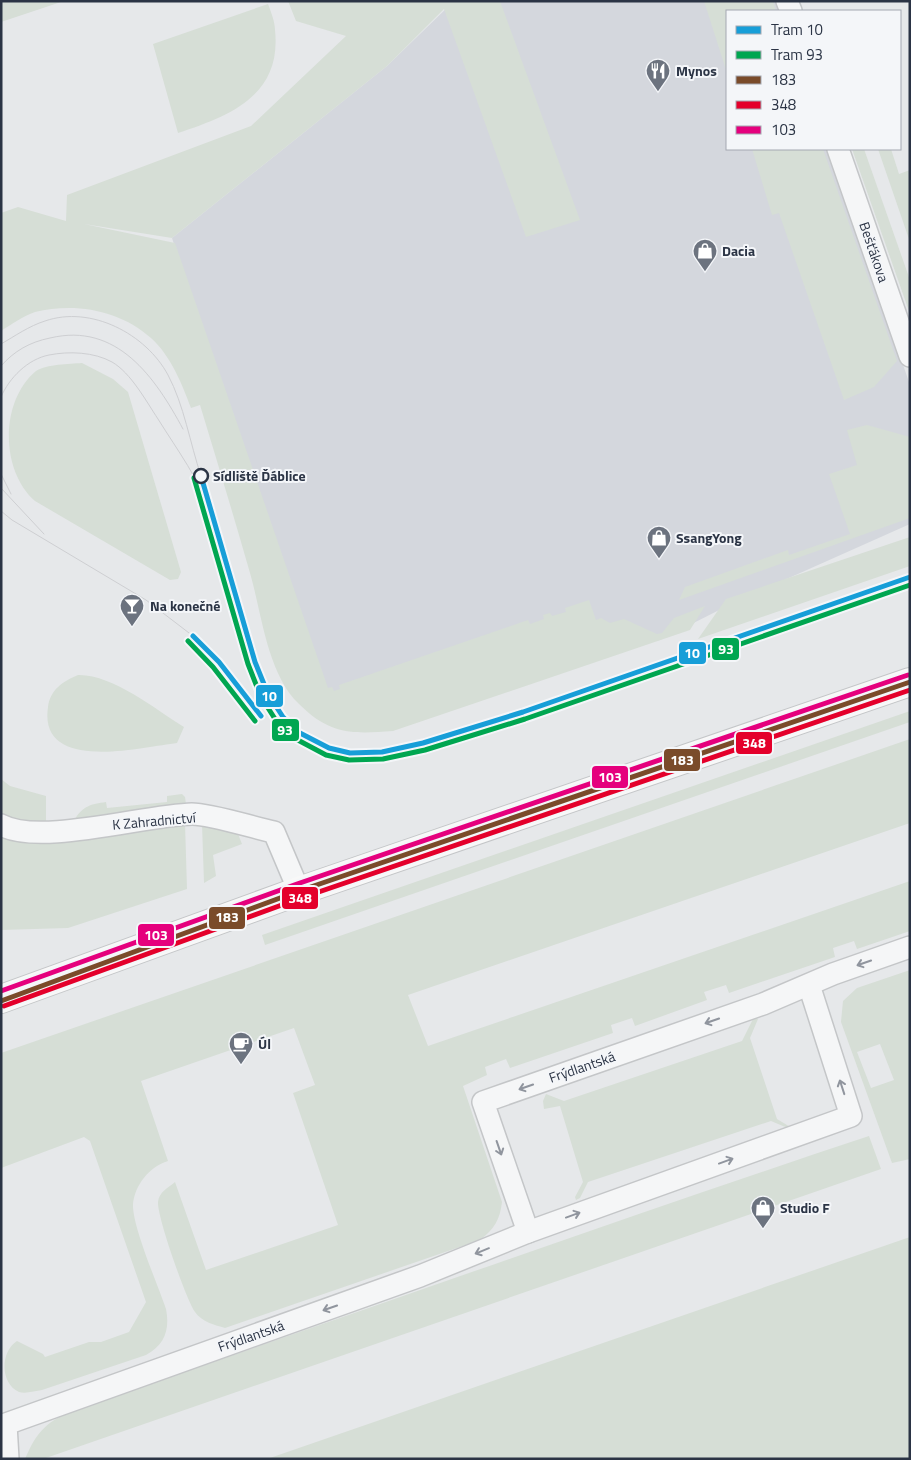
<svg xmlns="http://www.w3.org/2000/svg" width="911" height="1460" font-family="'Titillium Web',sans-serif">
<rect width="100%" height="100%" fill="#e6e8ea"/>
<path fill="#d4d7dd" d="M454,1h325l4,10h-56v138h102l81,236v139l-175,78 -75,38 -334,73 -154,-475 215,-172z"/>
<g fill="#d6ded6" fill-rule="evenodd">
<path d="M1,1h63l-63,21z"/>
<path d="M288,1h212l80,219 -54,17 -82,-228 -57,57 -215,172 -88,-14 91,19 153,445 4,-1 2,4 6,-2 -1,-4 189,-65 2,4 14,-5 -1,-4 7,-2 2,3 14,-4 -1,-4 24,-8 7,20 5,-2 9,5 14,-4 33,15 5,-1 12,-15 31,-12 -15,24 -297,101c-41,3 -63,4 -94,-27 -32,-31 -37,-90 -49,-131 -16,-56 -33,-112 -50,-168l-9,3c-9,-24 -20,-52 -40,-70 -31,-28 -76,-36 -116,-26 -12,4 -23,12 -34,19v-118l17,-6 48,14 1,-26 184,-69 95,-90 -50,-15z"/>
<path d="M704,1h69l3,10h-49v62z"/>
<path d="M268,4c3,8 7,18 7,26 7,66 -46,86 -97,103l-25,-89z"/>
<path d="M752,149h71l74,212 -23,26 -30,13 -65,-187 -7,2z"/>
<path d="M852,149h12l46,131v34z"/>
<path d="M878,149h13l8,25 11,-4v72z"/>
<path d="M82,363l31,16 15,13 53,180 -3,7 -8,1 -135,-79c-35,-31 -35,-100 1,-130 11,-7 33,-7 46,-8z"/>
<path d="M867,425l43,12v81l-231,82 6,-13 103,-37 1,5 61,-21 -21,-60 28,-9 -10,-35z"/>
<path d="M910,537v29l-212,73 28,-40z"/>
<path d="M78,675c34,-1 77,34 106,52l-7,16c-35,4 -139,31 -129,-36 2,-17 15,-26 30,-32z"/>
<path d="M910,711v11l-645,223 -3,-10z"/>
<path d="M910,739v84l-502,172 20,51 482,-165v50l-53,18 -3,-8 -21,7 2,9 -106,36 -3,-8 -22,7 3,8 -72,26 -3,-8 -21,7 2,8 -103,35 -4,-9 -21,8 2,8 -24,11 39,116c-2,18 -8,27 -22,38l-255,88c-10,-3 -23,-6 -30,-16 -9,-13 -38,-95 -37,-110 1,-10 10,-14 17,-20l31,88 132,-45 -45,-132 22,-8 -21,-57 -153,53 27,80c-19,6 -33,24 -35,43 -1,22 25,81 33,105 4,20 -1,36 -20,46l-104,35c-7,1 -16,4 -23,2 -19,-9 -19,-40 -2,-51l26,13 2,3 44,-15h12l28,-10 17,-30 -56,-161 -6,-4 -83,31v-115z"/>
<path d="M1,779l9,7 36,10v26h-32l-13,-8z"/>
<path d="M182,794l3,3 1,7 -111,15c8,-13 16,-15 31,-17l1,6 60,-6v-6z"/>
<path d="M185,823l2,66 -119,39 -67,2v-93l29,6z"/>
<path d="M202,824l36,10 4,10 -29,11 3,21 -12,7z"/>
<path d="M910,970v189l-18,4 -51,-141 2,-21 14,-13zM880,1044l14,36 -23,8 -14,-36z"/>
<path d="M754,1017l4,2 -8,19 27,81 15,9 -2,1 -19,-8 -183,61 -8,16 -4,2 -1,-3 8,-15 -23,-76 -16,3 -1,-8 3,-7 18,7 178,-60z"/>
<path d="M869,1136l12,33 -838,290h-18c13,-30 22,-37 51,-50 265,-90 528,-185 793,-273z"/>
<path d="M910,1237v222h-643z"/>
</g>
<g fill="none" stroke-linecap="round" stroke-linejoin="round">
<defs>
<g id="minor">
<path d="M787,1l4,10"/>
<path d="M838,149l72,207"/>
<path d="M1,825c39,21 144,-10 191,-11 19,0 62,14 82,18l25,59"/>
<path d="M528,1232l-45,-130 280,-98 70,-30 77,-27"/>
<path d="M8,1459l-2,-35 414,-148 108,-44 323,-116 -42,-131"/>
</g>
<path id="secondary" d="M1,999l298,-108 611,-209"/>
</defs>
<use href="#minor" stroke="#c4c6c8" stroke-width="24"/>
<use href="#secondary" stroke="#c4c6c8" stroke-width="30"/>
<use href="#minor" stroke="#f5f6f7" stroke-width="21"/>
<use href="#secondary" stroke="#f8f8f8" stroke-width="28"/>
<g stroke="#cecfd2" stroke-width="1">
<path d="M1,344c14,-8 28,-18 44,-23 46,-16 101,13 123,54 16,30 22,68 33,101"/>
<path d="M1,366c13,-15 29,-24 49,-28 67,-16 105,39 133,91"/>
<path d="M1,397c8,-19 27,-38 48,-42 20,-4 45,-3 63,7 19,11 34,39 46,57 20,32 41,60 54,96"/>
<path d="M1,474l10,20"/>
<path d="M1,488l43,46"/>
<path d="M1,511l11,9 134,80 47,36"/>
</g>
<defs>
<path id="bus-1" d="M1,1001l298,-110 611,-209"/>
<path id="bus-2" d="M4,1006l297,-108 609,-208"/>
<path id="bus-3" d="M1,991l296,-107 611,-209"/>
</defs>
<use href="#bus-1" stroke="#f4f6f9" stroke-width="9"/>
<use href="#bus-2" stroke="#f4f6f9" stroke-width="9"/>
<use href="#bus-3" stroke="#f4f6f9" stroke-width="9"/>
<use href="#bus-1" stroke="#7a4b2a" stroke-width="5"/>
<use href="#bus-2" stroke="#e4002b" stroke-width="5"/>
<use href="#bus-3" stroke="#e5007d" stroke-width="5"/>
<defs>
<g id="tram-1">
<path d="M201,476l54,186 13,32 15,23 15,15 31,16 21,5 32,-1 41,-9 100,-31 387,-135"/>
<path d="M193,636l26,26 42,54"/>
</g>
<g id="tram-2">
<path d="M194,478l54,186 13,33 16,25 17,16 32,17 23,5 34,-1 42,-9 100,-31 385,-134"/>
<path d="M188,641l25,26 42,54"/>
</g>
</defs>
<use href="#tram-1" stroke="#f4f6f9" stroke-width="9"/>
<use href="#tram-2" stroke="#f4f6f9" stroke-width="9"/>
<use href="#tram-1" stroke="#179ed8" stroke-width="5"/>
<use href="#tram-2" stroke="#00a651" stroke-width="5"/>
</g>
<defs><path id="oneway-shaft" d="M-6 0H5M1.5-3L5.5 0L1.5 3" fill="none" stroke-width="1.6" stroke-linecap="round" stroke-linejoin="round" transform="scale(1.25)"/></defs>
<g stroke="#90959e">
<use href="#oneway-shaft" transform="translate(864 963) rotate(161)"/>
<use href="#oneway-shaft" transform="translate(712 1021) rotate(161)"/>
<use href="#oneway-shaft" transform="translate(526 1087) rotate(161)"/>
<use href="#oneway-shaft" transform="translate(842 1087) rotate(-108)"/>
<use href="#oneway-shaft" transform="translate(499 1148) rotate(71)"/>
<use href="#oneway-shaft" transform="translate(726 1161) rotate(-20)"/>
<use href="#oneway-shaft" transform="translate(573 1215) rotate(-20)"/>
<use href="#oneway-shaft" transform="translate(482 1251) rotate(158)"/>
<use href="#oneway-shaft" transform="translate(330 1308) rotate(161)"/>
</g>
<defs>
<symbol id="restaurant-pin" viewBox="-11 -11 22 30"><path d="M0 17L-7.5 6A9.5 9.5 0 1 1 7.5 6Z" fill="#6c737f" stroke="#f4f6f9"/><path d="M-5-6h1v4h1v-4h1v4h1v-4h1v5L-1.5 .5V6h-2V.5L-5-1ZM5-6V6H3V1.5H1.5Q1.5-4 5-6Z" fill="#fff"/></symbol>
<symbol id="shop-pin" viewBox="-11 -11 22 30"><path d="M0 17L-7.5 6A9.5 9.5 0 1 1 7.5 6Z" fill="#6c737f" stroke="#f4f6f9"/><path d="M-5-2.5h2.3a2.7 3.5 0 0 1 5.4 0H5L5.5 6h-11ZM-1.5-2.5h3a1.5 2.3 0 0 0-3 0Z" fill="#fff"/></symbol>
<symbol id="bar-pin" viewBox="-11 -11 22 30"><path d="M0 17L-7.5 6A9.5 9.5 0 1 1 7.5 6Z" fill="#6c737f" stroke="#f4f6f9"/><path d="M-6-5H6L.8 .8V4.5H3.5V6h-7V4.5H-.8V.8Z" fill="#fff"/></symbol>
<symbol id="cafe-pin" viewBox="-11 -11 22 30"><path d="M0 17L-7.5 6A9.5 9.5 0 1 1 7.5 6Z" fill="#6c737f" stroke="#f4f6f9"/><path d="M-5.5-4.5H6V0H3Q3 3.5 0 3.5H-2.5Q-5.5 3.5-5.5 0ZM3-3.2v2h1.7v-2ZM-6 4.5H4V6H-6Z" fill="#fff"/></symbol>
</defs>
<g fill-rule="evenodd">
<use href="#restaurant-pin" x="644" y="57" width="28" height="38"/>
<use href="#shop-pin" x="691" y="237" width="28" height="38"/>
<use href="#shop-pin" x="645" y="524" width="28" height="38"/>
<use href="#bar-pin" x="118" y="592" width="28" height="38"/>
<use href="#cafe-pin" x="227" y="1030" width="28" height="38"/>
<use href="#shop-pin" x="749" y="1194" width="28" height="38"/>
</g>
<circle fill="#f4f6f9" stroke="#2b3445" stroke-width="2.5" cx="201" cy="476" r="7"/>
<g text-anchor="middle" stroke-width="4" stroke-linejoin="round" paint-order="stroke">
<g font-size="14" font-weight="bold" fill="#2b3445" stroke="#f4f6f9" text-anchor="start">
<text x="676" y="76">Mynos</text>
<text x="722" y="256">Dacia</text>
<text x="676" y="543">SsangYong</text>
<text x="150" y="611">Na konečné</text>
<text x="258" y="1049">Úl</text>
<text x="780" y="1213">Studio F</text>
</g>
<g font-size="14" fill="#2b3445" stroke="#f4f6f9">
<text transform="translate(874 252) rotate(71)" y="5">Bešťákova</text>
<text transform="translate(154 821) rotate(-5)" y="5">K Zahradnictví</text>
<text transform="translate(582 1067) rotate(-19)" y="5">Frýdlantská</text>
<text transform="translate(251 1336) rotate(-19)" y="5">Frýdlantská</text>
</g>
<g font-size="14" font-weight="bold" fill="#2b3445" stroke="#f4f6f9" text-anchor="start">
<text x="213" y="481">Sídliště Ďáblice</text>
</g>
</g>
<g stroke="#f4f6f9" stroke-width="2">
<rect x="711" y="637" width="29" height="24" rx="5" fill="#00a651"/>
<rect x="678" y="641" width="29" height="24" rx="5" fill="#179ed8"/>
<rect x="255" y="684" width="29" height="24" rx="5" fill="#179ed8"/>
<rect x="271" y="718" width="29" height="24" rx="5" fill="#00a651"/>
<rect x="735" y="731" width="38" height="24" rx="5" fill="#e4002b"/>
<rect x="663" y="748" width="38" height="24" rx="5" fill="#7a4b2a"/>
<rect x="591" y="765" width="38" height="24" rx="5" fill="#e5007d"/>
<rect x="281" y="886" width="38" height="24" rx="5" fill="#e4002b"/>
<rect x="208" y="906" width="38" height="24" rx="5" fill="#7a4b2a"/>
<rect x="137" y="923" width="38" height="24" rx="5" fill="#e5007d"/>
</g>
<g font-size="14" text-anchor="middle" font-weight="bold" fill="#fff">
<text x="726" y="654">93</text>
<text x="692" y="658">10</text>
<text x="269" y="701">10</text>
<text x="285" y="735">93</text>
<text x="754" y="748">348</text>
<text x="682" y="765">183</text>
<text x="610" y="782">103</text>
<text x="300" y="903">348</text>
<text x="227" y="922">183</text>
<text x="156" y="940">103</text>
</g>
<rect width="911" height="1460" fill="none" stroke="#2b3445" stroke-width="5"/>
<rect x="726" y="10" width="175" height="140" fill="#f4f6f9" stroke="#a4a8b1"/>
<rect x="736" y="26" width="25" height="8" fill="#179ed8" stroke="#a4a8b1"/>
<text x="771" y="35" font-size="15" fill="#2b3445">Tram 10</text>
<rect x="736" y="51" width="25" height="8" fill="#00a651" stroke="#a4a8b1"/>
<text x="771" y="60" font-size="15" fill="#2b3445">Tram 93</text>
<rect x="736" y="76" width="25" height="8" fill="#7a4b2a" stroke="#a4a8b1"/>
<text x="771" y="85" font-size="15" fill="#2b3445">183</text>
<rect x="736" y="101" width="25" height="8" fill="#e4002b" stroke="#a4a8b1"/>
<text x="771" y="110" font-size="15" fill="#2b3445">348</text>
<rect x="736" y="126" width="25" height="8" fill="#e5007d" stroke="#a4a8b1"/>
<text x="771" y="135" font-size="15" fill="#2b3445">103</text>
</svg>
